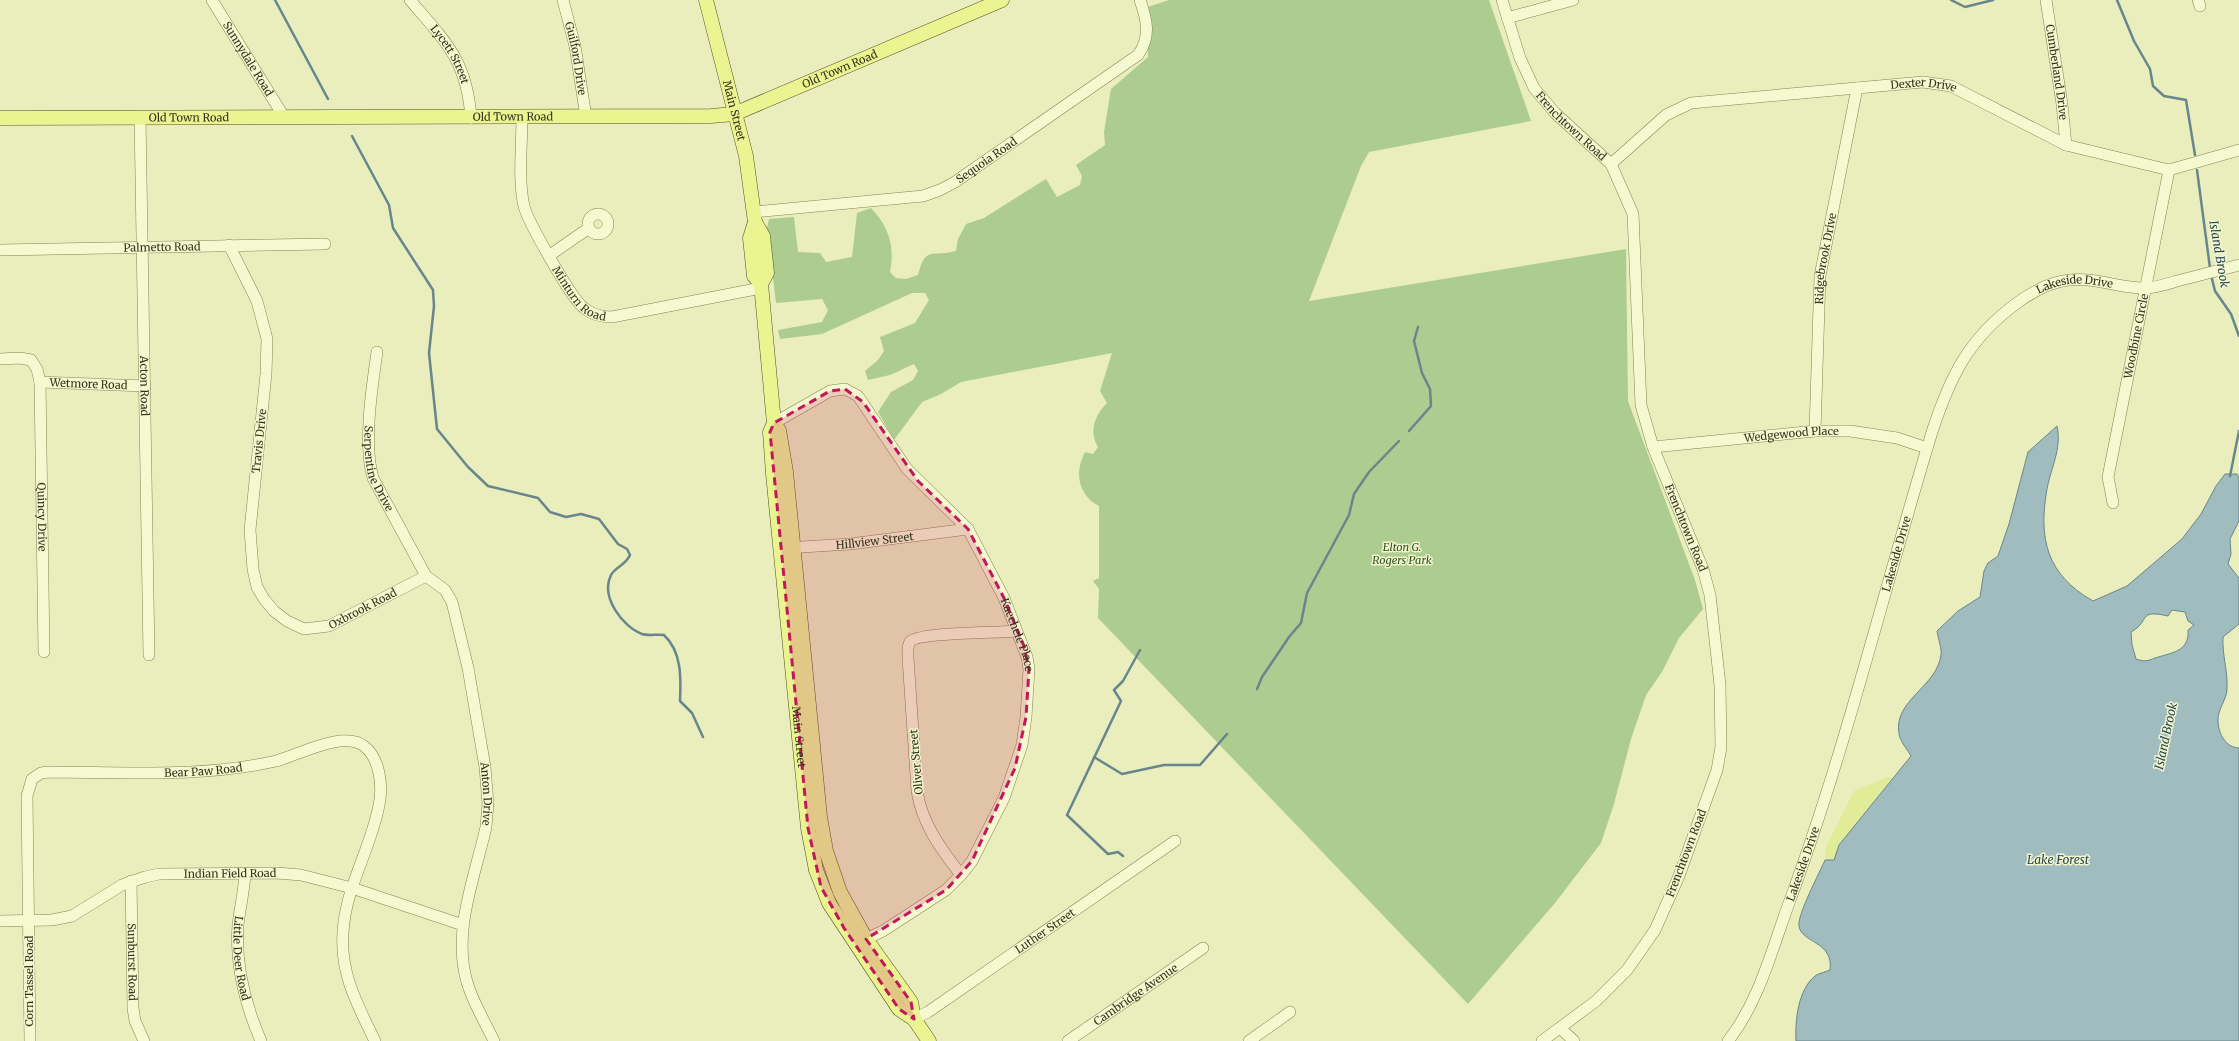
<svg xmlns="http://www.w3.org/2000/svg" width="2239" height="1041" font-family="Merriweather,serif">
<rect width="100%" height="100%" fill="#e9eebc"/>
<path fill="#adcc90" d="M1169,0h320l42,121 -162,31 -8,14 -52,135 317,-52 2,152 67,179 8,29 -24,29 -17,34 -16,23 -15,44 -17,65 -13,39 -46,60 -87,101 -370,-386 1,-29 -6,-8 6,-3v-72c-21,-11 -25,-34 -14,-54l8,2 5,-7c-9,-15 -4,-31 9,-44l-7,-12 12,-38 -151,29 -20,12 -19,8 -28,38 -16,-28 13,-20 22,-12 5,-9 -4,-7 -24,11 -22,5 -3,-9 13,-11 6,-9 -4,-14 35,-14 14,-23 -4,-7h-13l-90,41 -42,5 -2,-9 44,-8 6,-12 -6,-11 -46,4 -9,-75 2,-9 25,-2 4,35 22,1 6,9 26,-5 5,-44 14,-5c18,19 24,38 19,64l6,6 10,1 12,-4c8,-31 14,-17 38,-24l2,-12 8,-15 18,-6 62,-39 11,18 23,-12 2,-9 -6,-11 29,-20 -1,-13 7,-43 37,-32v-50z"/>
<path fill="#e0ec98" d="M1888,777h5l-54,68 -5,15h-9l1,-13 28,-56z"/>
<path fill="#a0bcbf" stroke="#68868c" fill-rule="evenodd" d="M2057,426c5,23 -6,41 -10,63 -9,50 0,86 46,112l34,-15 55,-47 19,-25 15,-28 9,-12h12l2,4v43l-9,18 1,15 -3,10 11,14v46l-16,13c-1,18 5,34 4,52 0,8 -6,16 -8,24 -4,13 4,35 20,35v293h-443c-1,-21 2,-51 19,-65 4,-3 11,-4 15,-6 4,-29 -29,-27 -31,-44 -2,-11 21,-54 26,-66h9l5,-15 72,-89c-4,-7 -11,-15 -12,-22 -6,-34 38,-47 42,-79 1,-6 -3,-17 -4,-24l21,-20 22,-14 4,-26 4,-8 10,-7 11,-32 19,-72zM2172,610l13,2 3,9 6,4 -6,5c2,22 -18,23 -33,28 -7,3 -11,4 -19,1l-4,-14 -1,-13c20,-11 6,-23 37,-16z"/>
<g fill="none" stroke-linecap="round" stroke-linejoin="round">
<g stroke="#68868c" stroke-width="2.5">
<path d="M275,0l53,99"/>
<path d="M1951,0l14,7 28,-7"/>
<path d="M2117,0l17,41 16,28 3,17 11,10 22,4 9,55"/>
<path d="M352,136l37,69 4,23 40,62 1,16 -5,47 8,76 31,38 20,19 50,12 12,14 16,5 15,-3 18,5 19,25 9,5 3,6c-4,10 -15,12 -19,20 -11,22 12,52 31,59 6,2 16,0 22,1 18,17 17,43 16,66l12,12 11,24"/>
<path d="M2197,170l13,98"/>
<path d="M2211,275l4,16 16,23 8,22"/>
<path d="M1409,431l22,-25 -1,-17 -8,-16 -8,-32 4,-14"/>
<path d="M2230,476l9,-45"/>
<path d="M1257,689l5,-12 27,-40 12,-14 6,-30 42,-78 5,-21 15,-22 30,-31"/>
<path d="M1094,757l28,17 42,-9h36l27,-31"/>
<path d="M1123,856l-5,-4 -10,2 -41,-39 54,-114 -7,-11 9,-9 17,-31"/>
</g>
<defs>
<g id="minor">
<path id="s1" d="M212,0l72,117"/>
<path id="s2" d="M410,0c35,41 57,60 61,118"/>
<path id="s3" d="M563,0l12,46 11,71"/>
<path id="s4" d="M1502,0l18,58 14,30 21,25 56,51 22,50 8,191 12,42 50,122 7,26 10,90 1,62 -4,23 -38,106 -24,54 -28,40 -31,31 -54,40"/>
<path id="s5" d="M2046,0l16,104 4,41"/>
<path d="M2198,0l2,6"/>
<path d="M1507,18l66,-18"/>
<path id="s6" d="M140,117l9,538"/>
<path id="s7" d="M522,117c0,28 -4,63 2,89 3,14 48,94 60,102 8,7 18,9 28,9l149,-29"/>
<path id="s8" d="M1611,164l55,-49 25,-12 232,-21 28,4 115,59 103,25 70,-20"/>
<path id="s9" d="M754,212l169,-16 17,-6 15,-8 183,-127c13,-18 9,-35 2,-55"/>
<circle cx="598" cy="224" r="10"/>
<path id="s10" d="M229,245l28,56 10,38 -1,35 -16,156 3,39 4,18 7,12 10,12 13,10 17,8 25,-3 97,-50"/>
<path id="s11" d="M0,250l325,-6"/>
<path d="M550,255l39,-27"/>
<path id="s12" d="M377,352c-5,35 -14,92 -4,126l53,98 19,14 7,12 16,66 17,99 3,37 -2,23c-11,50 -34,104 -19,155 6,21 18,40 27,59"/>
<path id="s13" d="M0,359l20,-1 11,2 6,9 3,13 105,4"/>
<path id="s14" d="M40,382l4,270"/>
<path id="s15" d="M774,423l56,-32 15,-2 13,7 49,73 61,60 36,69 23,59 2,12 -3,48 -4,28 -18,53 -32,63 -11,14 -15,15 -63,41 -24,11"/>
<path id="s16" d="M1815,431l5,-155 37,-188"/>
<path id="s17" d="M1653,447l162,-16h35l47,7 30,10"/>
<path id="s18" d="M2113,503l-5,-26 61,-307"/>
<path id="s19" d="M786,548l64,-4 118,-15"/>
<path id="s20" d="M245,874c-1,17 -5,34 -7,51 -3,41 7,79 23,116"/>
<path d="M961,875c-20,-26 -39,-51 -44,-84l-9,-133c0,-5 -1,-12 2,-16 7,-10 89,-9 106,-11"/>
<path id="s21" d="M131,881l2,127 2,13 9,20"/>
<path id="s22" d="M0,921l52,-1 20,-4 50,-31 23,-8 14,-3 118,-1 24,2 51,13 111,37"/>
<path id="s23" d="M914,1019l14,-7 247,-171"/>
<path d="M1561,1029l13,12"/>
<path id="s24" d="M30,1041l-3,-245 5,-17 9,-6 7,-1c76,0 153,6 228,-11 23,-6 67,-31 88,-15 16,12 19,41 15,59 -8,44 -34,83 -36,128 -3,41 15,73 32,108"/>
<path id="s25" d="M1068,1041l135,-93"/>
<path d="M1249,1041l41,-29"/>
<path id="s26" d="M1728,1041c31,-39 44,-92 61,-138 57,-154 95,-314 143,-471 18,-55 36,-93 85,-129 15,-11 34,-21 52,-23 26,-3 50,8 75,8 11,0 23,-4 33,-7 21,-5 41,-11 62,-16"/>
</g>
<g id="major">
<path id="s27" d="M706,0l40,156 9,66 -5,16 4,38 7,8"/>
<path id="s28" d="M0,118l711,-2 23,-2 268,-114"/>
<path d="M755,222l8,14 4,37 -6,11 13,139 5,7 7,42 34,345 6,34 14,41 26,47 45,63 3,17"/>
<path id="s29" d="M774,423l-4,9 3,42 35,354 8,42 13,33 70,106 15,10 15,22"/>
</g>
</defs>
<use href="#minor" stroke="#868355" stroke-width="12"/>
<use href="#major" stroke="#534e2a" stroke-width="15"/>
<use href="#minor" stroke="#f5f9cf" stroke-width="11"/>
<use href="#major" stroke="#eaf491" stroke-width="14"/>
</g>
<path fill="#c2185b" fill-opacity="0.2" stroke="#c2185b" stroke-width="3" stroke-dasharray="8 5" stroke-linejoin="round" d="M845,389l18,13 55,79 50,48 36,69 20,48 5,23 -3,48 -11,51 -43,93 -26,29 -80,49 45,63 3,17 -15,-10 -55,-81 -23,-41 -13,-59 -38,-396 4,-9 56,-32z"/>
<g text-anchor="middle" stroke-width="3" stroke-linejoin="round" paint-order="stroke">
<g font-size="11" fill="#35321b" stroke="#f1f6cc">
<text dy="4" stroke="none"><textPath href="#s2" startOffset="68">Lycett Street</textPath></text>
<text dy="4" stroke="none"><textPath href="#s1" startOffset="69">Sunnydale Road</textPath></text>
<text dy="4" stroke="none"><textPath href="#s3" startOffset="60">Guilford Drive</textPath></text>
<text dy="4" stroke="none"><textPath href="#s28" startOffset="849">Old Town Road</textPath></text>
<text dy="4" stroke="none"><textPath href="#s5" startOffset="73">Cumberland Drive</textPath></text>
<text dy="4" stroke="none"><textPath href="#s8" startOffset="335">Dexter Drive</textPath></text>
<text dy="4" stroke="none"><textPath href="#s27" startOffset="114">Main Street</textPath></text>
<text dy="4" stroke="none"><textPath href="#s28" startOffset="189">Old Town Road</textPath></text>
<text dy="4" stroke="none"><textPath href="#s28" startOffset="513">Old Town Road</textPath></text>
<text dy="4" stroke="none"><textPath href="#s4" startOffset="147">Frenchtown Road</textPath></text>
<text dy="4" stroke="none"><textPath href="#s9" startOffset="243">Sequoia Road</textPath></text>
<text dy="4" stroke="none"><textPath href="#s11" startOffset="162">Palmetto Road</textPath></text>
<text dy="4" stroke="none"><textPath href="#s16" startOffset="173">Ridgebrook Drive</textPath></text>
<text dy="4" stroke="none"><textPath href="#s7" startOffset="195">Minturn Road</textPath></text>
<text dy="4" stroke="none"><textPath href="#s26" startOffset="864">Lakeside Drive</textPath></text>
<text dy="4" stroke="none"><textPath href="#s18" startOffset="170">Woodbine Circle</textPath></text>
<text dy="4" stroke="none"><textPath href="#s13" startOffset="104">Wetmore Road</textPath></text>
<text dy="4" stroke="none"><textPath href="#s6" startOffset="269">Acton Road</textPath></text>
<text dy="4" stroke="none"><textPath href="#s17" startOffset="139">Wedgewood Place</textPath></text>
<text transform="translate(259 441) rotate(-84)" y="4">Travis Drive</text>
<text dy="4" stroke="none"><textPath href="#s12" startOffset="119">Serpentine Drive</textPath></text>
<text dy="4" stroke="none"><textPath href="#s14" startOffset="135">Quincy Drive</textPath></text>
<text dy="4" stroke="none"><textPath href="#s4" startOffset="579">Frenchtown Road</textPath></text>
<text dy="4" stroke="none"><textPath href="#s19" startOffset="89">Hillview Street</textPath></text>
<text dy="4" stroke="none"><textPath href="#s26" startOffset="517">Lakeside Drive</textPath></text>
<text dy="4" stroke="none"><textPath href="#s10" startOffset="479">Oxbrook Road</textPath></text>
<text dy="4" stroke="none"><textPath href="#s15" startOffset="385">Kaechele Place</textPath></text>
<text dy="4" stroke="none"><textPath href="#s29" startOffset="316">Main Street</textPath></text>
<text transform="translate(916 762) rotate(-95)" y="4">Oliver Street</text>
<text dy="4" stroke="none"><textPath href="#s24" startOffset="436">Bear Paw Road</textPath></text>
<text dy="4" stroke="none"><textPath href="#s12" startOffset="471">Anton Drive</textPath></text>
<text transform="translate(1686 853) rotate(-69)" y="4">Frenchtown Road</text>
<text dy="4" stroke="none"><textPath href="#s26" startOffset="193">Lakeside Drive</textPath></text>
<text dy="4" stroke="none"><textPath href="#s22" startOffset="241">Indian Field Road</textPath></text>
<text dy="4" stroke="none"><textPath href="#s23" startOffset="158">Luther Street</textPath></text>
<text dy="4" stroke="none"><textPath href="#s20" startOffset="85">Little Deer Road</textPath></text>
<text dy="4" stroke="none"><textPath href="#s21" startOffset="81">Sunburst Road</textPath></text>
<text transform="translate(29 981) rotate(-90)" y="4">Corn Tassel Road</text>
<text dy="4" stroke="none"><textPath href="#s25" startOffset="82">Cambridge Avenue</textPath></text>
</g>
<g font-size="11" font-style="italic" fill="#315121" stroke="#f1f6cc">
<text x="1402" y="551">Elton G.<tspan x="1402" dy="13">Rogers Park</tspan></text>
</g>
<g font-size="12" font-style="italic" fill="#294655" stroke="#f1f6cc">
<text transform="translate(2219 254) rotate(80)" y="4">Island Brook</text>
<text transform="translate(2166 736) rotate(-78)" y="4">Island Brook</text>
<text x="2058" y="864">Lake Forest</text>
</g>
</g>
</svg>
